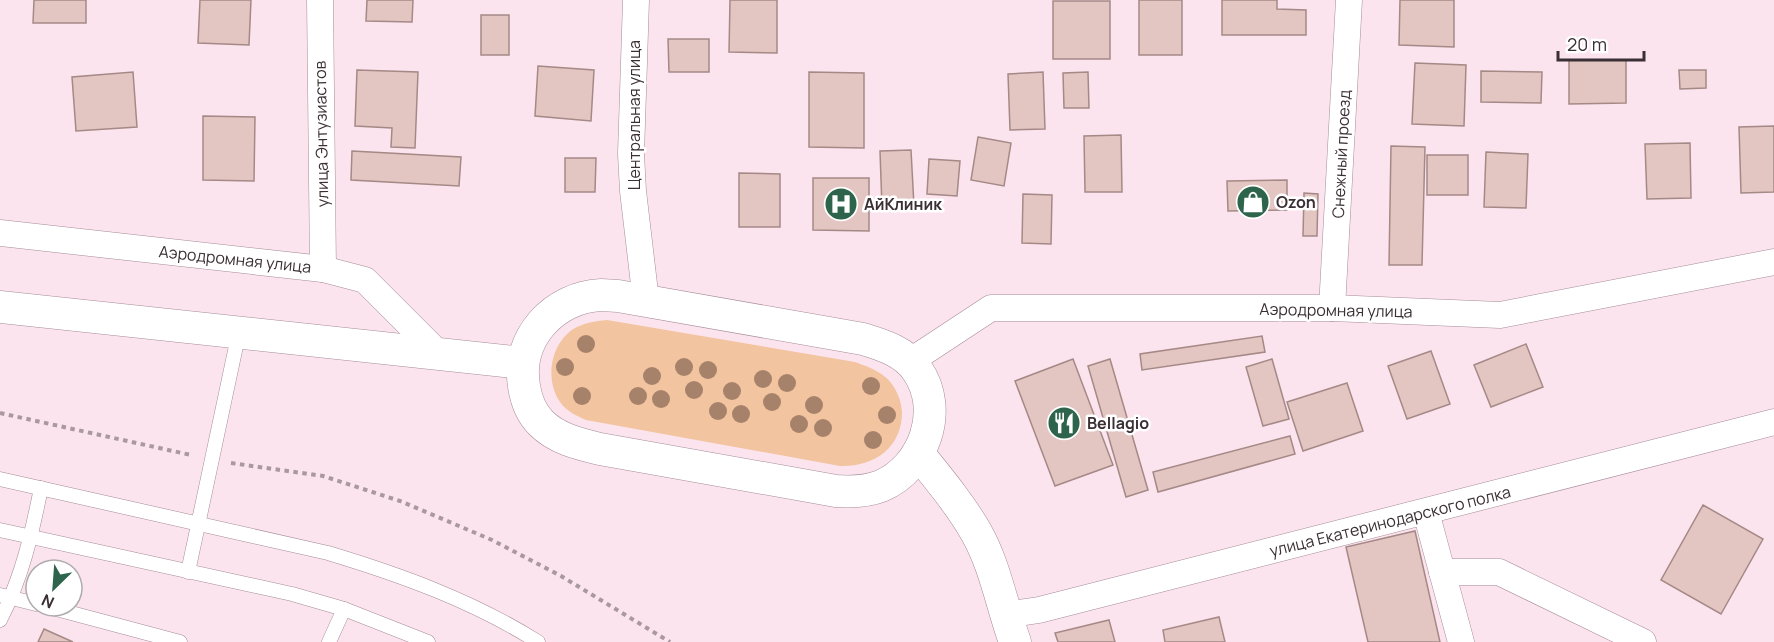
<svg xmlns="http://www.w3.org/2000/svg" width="1774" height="642" font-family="Manrope,sans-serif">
<rect width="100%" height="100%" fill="#fbe4ee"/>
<path fill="#f2c4a0" d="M607,320l248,42c11,4 20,7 29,14 11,8 17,23 18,36 0,36 -28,55 -62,54l-254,-46c-9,-4 -20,-9 -26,-18 -16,-23 -9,-60 15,-74 10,-5 20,-7 32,-8z"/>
<g fill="#e3c5c2" stroke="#a58986" stroke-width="1.5">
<path d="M34,0h52v23h-53z"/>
<path d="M200,0h51l-2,45 -51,-2z"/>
<path d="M367,0h46l-1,22 -46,-1z"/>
<path d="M730,0h47v53l-48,-1z"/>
<rect x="1139" y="0" width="43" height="55"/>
<path d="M1222,0h55v9l29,1v25h-84z"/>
<path d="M1400,0h54v47l-55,-2z"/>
<rect x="1053" y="1" width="57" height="58"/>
<rect x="481" y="15" width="28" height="40"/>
<path d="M668,39h41v33h-40z"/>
<path d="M1569,60h57v43l-57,1z"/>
<path d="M1415,63l51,2 -2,61 -52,-2z"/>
<path d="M538,66l56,4 -3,51 -56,-5z"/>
<path d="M357,70l61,2 -3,76 -24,-1 1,-19 -37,-2z"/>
<path d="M1679,70h27v18l-26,1z"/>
<path d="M1481,71l61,1 -1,31 -60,-1z"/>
<path d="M133,72l4,55 -61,4 -4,-54z"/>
<path d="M809,72l55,1v75l-55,-1z"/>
<path d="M1043,72l2,57 -35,1 -2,-56z"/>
<path d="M1088,72l1,36h-25l-1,-35z"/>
<path d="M203,116l52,1 -1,64 -51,-1z"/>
<path d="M1774,126v66l-33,1 -2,-66z"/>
<path d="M1121,135l1,57h-37l-1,-56z"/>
<path d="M978,137l33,6 -7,43 -33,-6z"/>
<path d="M1690,143l1,55 -44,1 -2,-55z"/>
<path d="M1391,146l34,1 -3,118h-33z"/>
<path d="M911,150l3,56 -32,2 -2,-57z"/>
<path d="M352,151l109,6 -2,29 -108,-6z"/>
<path d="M1486,152l42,2 -2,54 -42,-1z"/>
<rect x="1427" y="155" width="41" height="40"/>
<path d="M565,158h31l-1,34h-30z"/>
<path d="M929,159l31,2 -3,35 -30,-2z"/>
<path d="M739,173l41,1v53h-41z"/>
<path d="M813,178h56v53l-56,-1z"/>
<path d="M1287,180v30l-59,1 -1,-30z"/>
<path d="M1304,193l14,1 -1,42h-14z"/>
<path d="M1023,194l29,1 -1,49 -29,-1z"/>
<path d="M1262,336l3,16 -123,18 -2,-16z"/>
<path d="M1526,344l17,43 -52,20 -17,-42z"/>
<path d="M1431,351l19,53 -43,15 -19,-53z"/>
<path d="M1073,359l40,106 -58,21 -40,-105z"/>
<path d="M1110,359l38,131 -22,7 -38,-131z"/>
<path d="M1272,359l17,60 -26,7 -17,-59z"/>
<path d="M1347,383l16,48 -60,20 -16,-49z"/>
<path d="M1290,436l5,18 -137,38 -5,-20z"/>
<path d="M1703,505l60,34 -42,75 -60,-34z"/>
<path d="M1415,531l25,111h-72l-22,-95z"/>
<path d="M1219,617l6,25h-60l-2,-12z"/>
<path d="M1109,620l6,22h-57l-3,-9z"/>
<path d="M44,629l29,13h-35z"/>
</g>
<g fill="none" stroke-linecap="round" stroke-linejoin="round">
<defs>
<g id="service">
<path d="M0,479l328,74c73,22 145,48 210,89"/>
<path d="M0,530l292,64 52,15 84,33"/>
<path d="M188,572l51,-240"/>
<path d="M0,595l36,9"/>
<path d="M45,606l135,36"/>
<path d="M0,620c22,-42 32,-87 41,-132"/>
<path d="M329,642l15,-33"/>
</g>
<g id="minor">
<path d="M320,0l3,269"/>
<path d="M636,0l-5,154 2,37 13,110"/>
<path d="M0,233l323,36 42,11 73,73"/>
<path d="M1332,308l17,-308"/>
<path d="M909,362l82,-54h341l168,7 274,-53"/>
<path d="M1426,512l35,130"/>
<path d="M1442,572h57l144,70"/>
<path d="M1005,615l34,-5 735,-188"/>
</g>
<g id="tertiary">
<path d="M601,295l17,1 245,43c20,6 42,13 54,31 28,40 7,98 -36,116 -15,6 -30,6 -45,5l-236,-42c-21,-5 -43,-10 -59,-26 -10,-10 -15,-24 -17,-37 -8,-48 30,-89 77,-91z"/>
<path d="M0,307l523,56"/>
<path d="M918,453c20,25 42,51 58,79 19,33 26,74 39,110"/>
</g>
</defs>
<use href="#service" stroke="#a68c98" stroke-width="15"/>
<use href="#minor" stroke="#a68c98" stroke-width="27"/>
<use href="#tertiary" stroke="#a68c98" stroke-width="33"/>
<g stroke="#aa98a0" stroke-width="4" stroke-dasharray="4.5 4.5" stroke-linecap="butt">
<path d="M0,413l191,42"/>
<path d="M231,463l92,13 77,25 92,39 69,36 109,66"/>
</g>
<use href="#service" stroke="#fff" stroke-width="14"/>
<use href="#minor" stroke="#fff" stroke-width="26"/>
<use href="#tertiary" stroke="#fff" stroke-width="32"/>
</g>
<g fill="#a6826b">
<circle cx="586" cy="344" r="9"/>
<circle cx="565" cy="367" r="9"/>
<circle cx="684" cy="367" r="9"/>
<circle cx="708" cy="370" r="9"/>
<circle cx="652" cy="376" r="9"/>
<circle cx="763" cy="379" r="9"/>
<circle cx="787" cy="383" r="9"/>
<circle cx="871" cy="386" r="9"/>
<circle cx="694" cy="390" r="9"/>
<circle cx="732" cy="391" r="9"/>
<circle cx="582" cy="396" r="9"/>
<circle cx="638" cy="396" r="9"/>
<circle cx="661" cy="399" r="9"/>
<circle cx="772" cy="402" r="9"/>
<circle cx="814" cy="405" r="9"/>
<circle cx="718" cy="411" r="9"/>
<circle cx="741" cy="414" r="9"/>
<circle cx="887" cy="415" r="9"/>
<circle cx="799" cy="424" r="9"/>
<circle cx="823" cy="428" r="9"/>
<circle cx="873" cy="440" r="9"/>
</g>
<defs>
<symbol id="shop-disc" viewBox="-11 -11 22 22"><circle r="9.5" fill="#2d644b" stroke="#fff"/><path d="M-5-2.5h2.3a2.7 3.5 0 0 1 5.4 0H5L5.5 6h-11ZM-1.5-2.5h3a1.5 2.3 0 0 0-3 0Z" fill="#fff"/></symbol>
<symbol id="hospital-disc" viewBox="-11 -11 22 22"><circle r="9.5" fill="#2d644b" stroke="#fff"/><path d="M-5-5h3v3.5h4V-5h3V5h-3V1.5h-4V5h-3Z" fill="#fff"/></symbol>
<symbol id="restaurant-disc" viewBox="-11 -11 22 22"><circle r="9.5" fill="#2d644b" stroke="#fff"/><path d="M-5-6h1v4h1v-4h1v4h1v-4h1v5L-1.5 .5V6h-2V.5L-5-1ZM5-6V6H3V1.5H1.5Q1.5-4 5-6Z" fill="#fff"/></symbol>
</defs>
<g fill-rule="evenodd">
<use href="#shop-disc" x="1234" y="183" width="38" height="38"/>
<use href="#hospital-disc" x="822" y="185" width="38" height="38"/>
<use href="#restaurant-disc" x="1045" y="404" width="38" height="38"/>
</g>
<g text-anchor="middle" stroke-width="5" stroke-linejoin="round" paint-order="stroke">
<g font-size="16" fill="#3a2f34" stroke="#fff">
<text transform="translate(634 115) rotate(-90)" y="6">Центральная улица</text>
<text transform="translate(321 134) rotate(-91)" y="6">улица Энтузиастов</text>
<text transform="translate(1341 154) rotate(-87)" y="6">Снежный проезд</text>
<text transform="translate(235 259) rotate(6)" y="6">Аэродромная улица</text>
<text transform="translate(1336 310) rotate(1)" y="6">Аэродромная улица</text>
<text transform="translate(1390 521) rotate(-14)" y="6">улица Екатеринодарского полка</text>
</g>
<g font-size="16" font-weight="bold" fill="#3a2f34" stroke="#fff" text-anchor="start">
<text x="1276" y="208">Ozon</text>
<text x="864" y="210">АйКлиник</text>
<text x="1087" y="429">Bellagio</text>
</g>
</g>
<g transform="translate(54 588) rotate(205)"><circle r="28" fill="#ffffff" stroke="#b0acae" stroke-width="1.5"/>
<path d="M0-4.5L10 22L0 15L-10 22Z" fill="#2d644b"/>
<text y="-9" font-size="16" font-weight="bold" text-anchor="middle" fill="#3a2f34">N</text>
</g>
<path d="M1558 51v9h86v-9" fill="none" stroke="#3a2f34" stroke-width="3"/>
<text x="1567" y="51" font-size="18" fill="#3a2f34" stroke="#ffffff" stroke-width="4.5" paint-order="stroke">20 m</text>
</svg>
